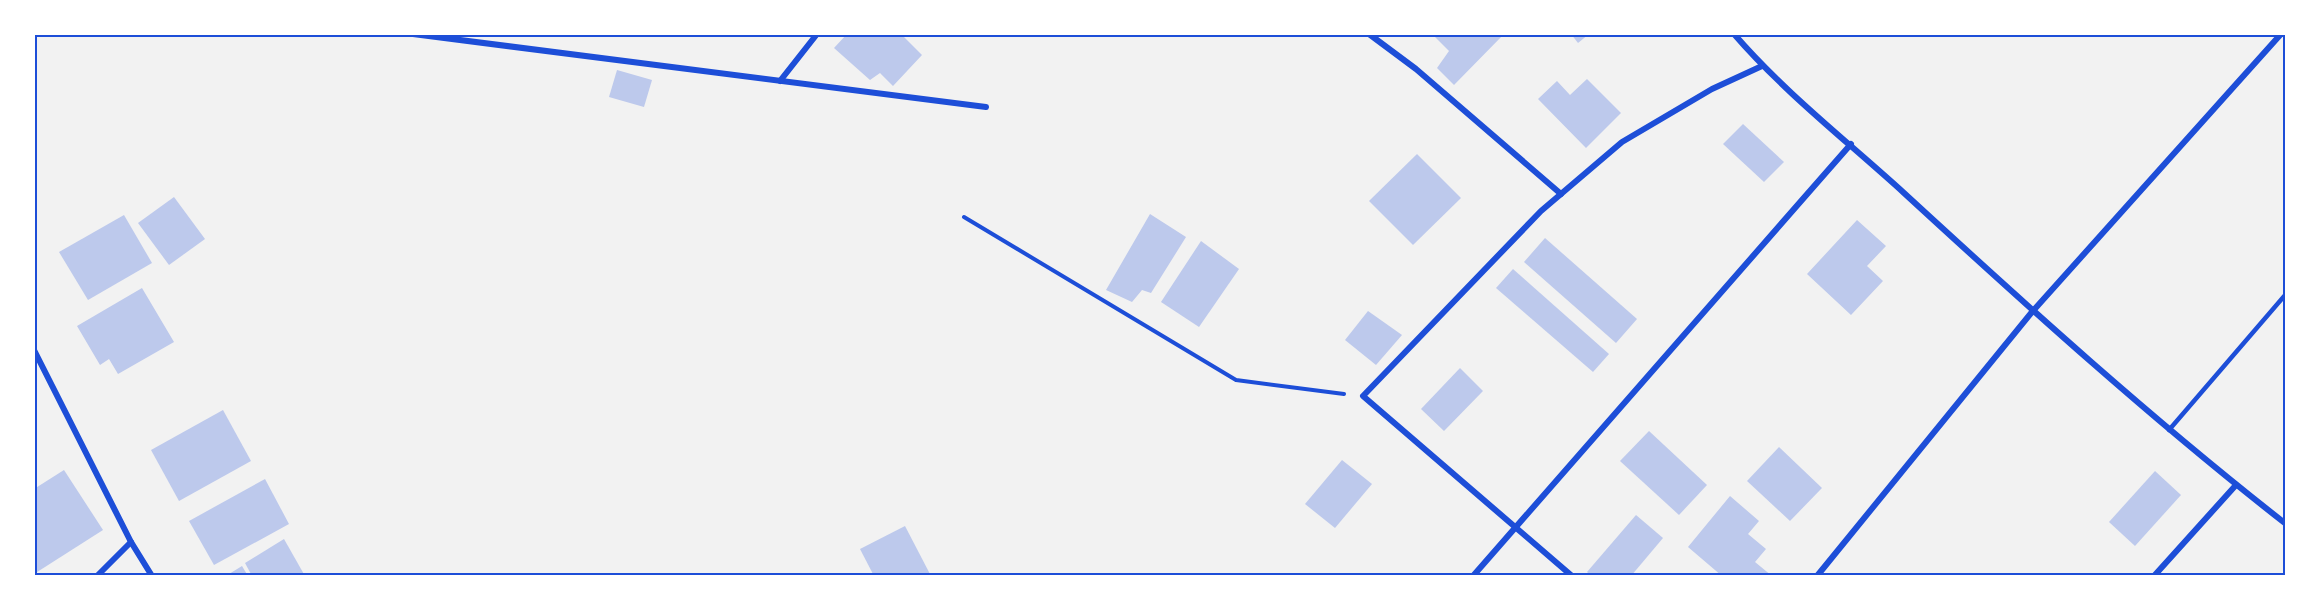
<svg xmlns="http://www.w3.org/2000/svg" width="2320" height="610" font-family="Inter,sans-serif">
<rect width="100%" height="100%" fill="#f2f2f2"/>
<g fill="#bdc9ec">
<path d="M847,34h54l21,21 -29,31 -13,-13 -10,7 -36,-32z"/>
<path d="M1432,34h72l-50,51 -17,-17 12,-17z"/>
<path d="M1571,34h18l-11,9z"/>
<path d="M617,70l35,10 -8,27 -35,-10z"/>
<path d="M1587,79l34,34 -35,35 -48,-49 19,-18 13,14z"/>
<path d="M1743,124l41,38 -20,20 -41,-38z"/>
<path d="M1417,154l44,44 -48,47 -44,-44z"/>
<path d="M174,197l31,42 -36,26 -31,-42z"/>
<path d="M1150,214l36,23 -35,56 -9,-3 -10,12 -26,-12z"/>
<path d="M124,215l28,48 -64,37 -29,-48z"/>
<path d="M1857,220l29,26 -19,20 16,15 -32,34 -44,-41z"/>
<path d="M1545,238l92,81 -21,24 -92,-81z"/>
<path d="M1201,241l38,28 -40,58 -38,-25z"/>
<path d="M1513,269l96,85 -16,18 -97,-84z"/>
<path d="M142,288l32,54 -56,32 -9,-15 -9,6 -23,-39z"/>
<path d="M1368,311l34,24 -26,30 -31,-25z"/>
<path d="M1460,368l23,23 -39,40 -23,-22z"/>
<path d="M223,410l28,51 -72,40 -28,-51z"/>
<path d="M1649,431l58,54 -28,30 -59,-54z"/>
<path d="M1779,447l43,41 -32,33 -43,-40z"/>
<path d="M1342,460l30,24 -37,44 -30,-24z"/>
<path d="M64,470l39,60 -69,44v-85z"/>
<path d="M2155,471l26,24 -46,51 -26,-24z"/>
<path d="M265,479l24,45 -75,41 -25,-44z"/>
<path d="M1730,496l29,25 -11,13 18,15 -11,13 17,14h-50l-34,-29z"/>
<path d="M1636,515l27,23 -32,38h-40l-4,-4z"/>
<path d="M905,526l26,50h-57l-14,-27z"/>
<path d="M284,539l21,37h-53l-7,-13z"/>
<path d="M242,566l6,10h-18l-1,-2z"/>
</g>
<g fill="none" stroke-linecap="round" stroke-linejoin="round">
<path stroke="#1d4ed8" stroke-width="4" d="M964,217l272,163 108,14"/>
<path stroke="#1d4ed8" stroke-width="4.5" d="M2169,430l117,-136"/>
<g stroke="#1d4ed8" stroke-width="6">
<path d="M413,34l573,73"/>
<path d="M1369,34l47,35 145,125"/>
<path d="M1734,34c51,59 113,107 170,159 124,114 249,227 382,331"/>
<path d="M780,81l37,-47"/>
<path d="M34,350l97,192 21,34"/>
<path d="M97,576l34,-34"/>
<path d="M1473,576l378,-432"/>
<path d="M1572,576l-209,-180 178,-185 81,-69 90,-53 50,-23"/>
<path d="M1817,576l215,-264 249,-278"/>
<path d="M2154,576l82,-91"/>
</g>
</g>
<rect width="2320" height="610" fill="none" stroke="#ffffff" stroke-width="72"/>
<rect x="36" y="36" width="2248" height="538" fill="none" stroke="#1d4ed8" stroke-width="2"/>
</svg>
